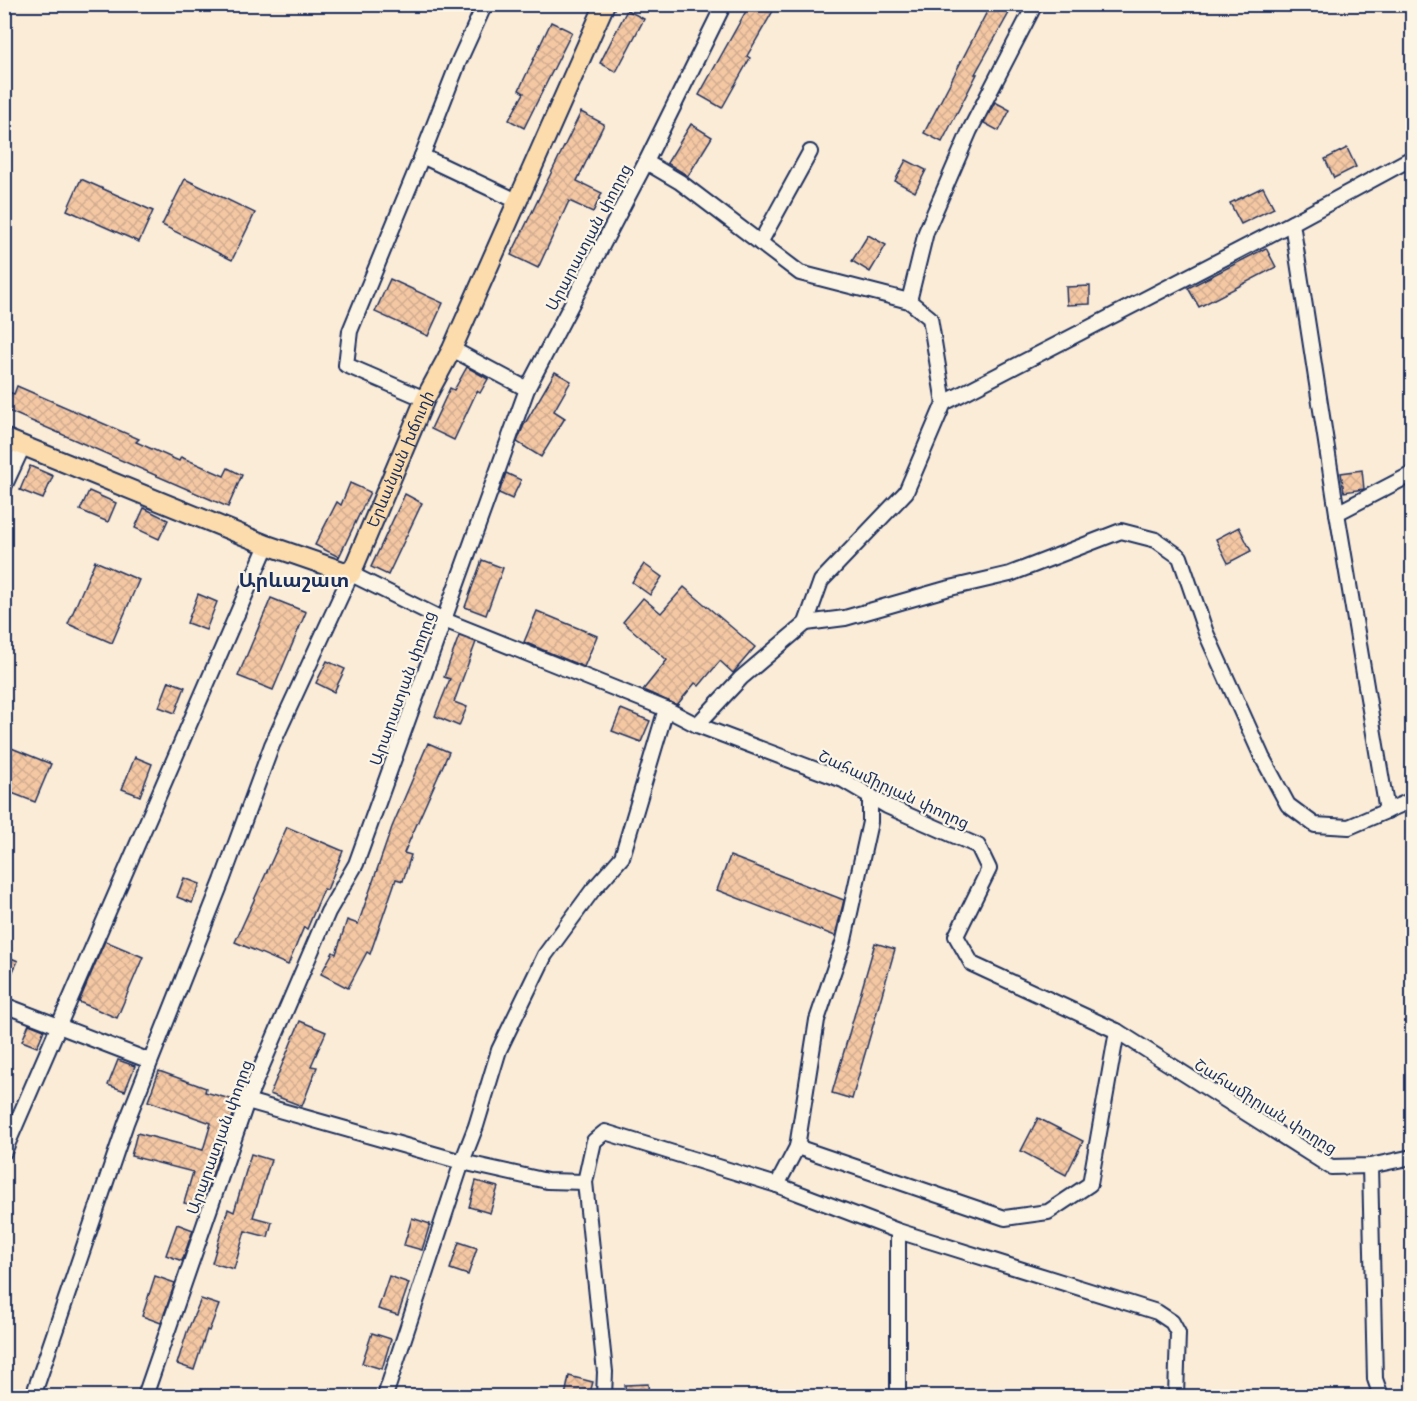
<svg xmlns="http://www.w3.org/2000/svg" width="1417" height="1401" font-family="'Comic Neue','Noto Sans Armenian',sans-serif">
<defs>
<pattern id="building-cross-hatch" width="8" height="8" patternUnits="userSpaceOnUse" patternTransform="scale(1.5)"><rect width="8" height="8" fill="#f5c8a4"/><path d="M0 0l8 8M0 8l8-8" fill="none" stroke="#d1ac90"/></pattern>
</defs>
<rect width="100%" height="100%" fill="#fbecd8"/>
<filter id="ink" filterUnits="userSpaceOnUse"><feTurbulence type="fractalNoise" baseFrequency=".0167" numOctaves="2"/><feDisplacementMap in="SourceGraphic" scale="12" xChannelSelector="R" yChannelSelector="G"/><feConvolveMatrix kernelMatrix="1 2 1 2 8 2 1 2 1" color-interpolation-filters="sRGB"/></filter>
<g filter="url(#ink)">
<g fill="url(#building-cross-hatch)" stroke="#1b2f5e" stroke-width="1.5">
<path d="M750,4h27l-30,52 3,2 -28,50 -23,-13z"/>
<path d="M991,4h23l-39,70h2l-35,68 -18,-9z"/>
<path d="M627,10l17,9 -28,53 -16,-9z"/>
<path d="M551,22l21,10 -48,96 -15,-8 15,-27 -5,-3z"/>
<path d="M995,102l15,8 -11,21 -15,-8z"/>
<path d="M581,112l23,12 -27,57 25,12 -9,19 -24,-11 -31,67 -27,-13z"/>
<path d="M691,124l21,13 -24,39 -21,-13z"/>
<path d="M1347,148l9,19 -22,11 -9,-19z"/>
<path d="M906,160l20,10 -11,22 -20,-11z"/>
<path d="M81,179l72,32 -14,31 -72,-32z"/>
<path d="M185,179l70,34 -23,47 -70,-35z"/>
<path d="M1263,187l11,21 -33,16 -11,-21z"/>
<path d="M868,235l18,10 -16,27 -18,-11z"/>
<path d="M1266,248l10,19 -77,40 -11,-19z"/>
<path d="M390,279l53,24 -15,33 -53,-24z"/>
<path d="M1090,286v18l-23,1 -1,-18z"/>
<path d="M467,367l21,12 -8,14 -3,-2 -23,49 -23,-11 19,-41 4,2z"/>
<path d="M555,372l16,9 -17,30 11,7 -24,39 -24,-15 7,-17z"/>
<path d="M17,386l122,53 -3,3 43,19 2,-4 43,19 4,-8 14,7 -14,32 -224,-98v-19l10,4z"/>
<path d="M30,466l23,10 -10,23 -23,-9z"/>
<path d="M1362,470l2,19 -20,3 -3,-19z"/>
<path d="M506,473l15,7 -9,19 -13,-6z"/>
<path d="M350,483l20,9 -31,65 -24,-12 22,-43 4,3z"/>
<path d="M89,491l27,12 -8,19 -28,-12z"/>
<path d="M405,494l17,9 -34,72 -17,-8z"/>
<path d="M144,508l24,12 -9,19 -24,-11z"/>
<path d="M1239,527l12,24 -23,12 -12,-24z"/>
<path d="M482,560l21,8 -17,47 -21,-8z"/>
<path d="M95,561l44,19 -27,63 -44,-19z"/>
<path d="M644,564l18,13 -12,18 -18,-13z"/>
<path d="M684,587l71,60 -22,26 -13,-12 -21,25 -4,-3 -18,22 -34,-15 24,-30 -44,-38 20,-24 18,15z"/>
<path d="M198,594l19,8 -11,28 -19,-7z"/>
<path d="M271,598l35,14 -33,78 -35,-14z"/>
<path d="M537,611l60,25 -13,31 -60,-25z"/>
<path d="M459,636l17,6 -22,60 13,5 -8,19 -24,-10 15,-37 -6,-2z"/>
<path d="M327,661l18,8 -11,23 -18,-9z"/>
<path d="M169,681l16,6 -10,26 -16,-6z"/>
<path d="M621,709l29,12 -9,21 -29,-11z"/>
<path d="M428,743l21,9 -45,101 7,2 -8,26 -7,-2 -26,75 -3,-2 -19,36 -27,-14 12,-22 3,2 11,-34 11,4 34,-97z"/>
<path d="M4,745l47,19 -16,38 -31,-12z"/>
<path d="M135,757l17,7 -12,32 -18,-7z"/>
<path d="M287,827l56,24 -16,39 -3,-1 -17,40 -3,-2 -16,38 -53,-23z"/>
<path d="M730,856l114,44 -9,36 -118,-46z"/>
<path d="M184,878l16,6 -8,19 -15,-6z"/>
<path d="M105,941l38,16 -26,61 -38,-16z"/>
<path d="M875,943l20,6 -43,150 -20,-6z"/>
<path d="M4,955l14,6 -14,29z"/>
<path d="M300,1021l26,11 -15,34 6,1 -15,39 -32,-12z"/>
<path d="M29,1024l15,6 -7,17 -15,-6z"/>
<path d="M118,1060l17,6 -10,25 -17,-6z"/>
<path d="M159,1071l47,17 -1,4 33,9 -37,106 -17,-4 9,-31 -62,-16 6,-23 66,17 8,-27 -63,-22z"/>
<path d="M1038,1118l45,23 -17,34 -45,-24z"/>
<path d="M251,1154l20,6 -18,57 19,5 -4,15 -23,-6 -11,38 -22,-6 16,-54 6,3z"/>
<path d="M476,1181l22,6 -8,26 -21,-6z"/>
<path d="M412,1218l18,6 -8,26 -18,-5z"/>
<path d="M177,1224l16,6 -11,31 -16,-6z"/>
<path d="M459,1242l18,6 -9,27 -18,-6z"/>
<path d="M155,1276l20,7 -14,40 -19,-7z"/>
<path d="M389,1276l20,7 -11,32 -20,-6z"/>
<path d="M201,1299l18,6 -10,26 -2,-1 -13,40 -17,-6 10,-32z"/>
<path d="M372,1333l19,6 -9,30 -20,-6z"/>
<path d="M569,1376l24,6 -4,14h-24z"/>
<path d="M648,1384l1,12h-23l-1,-11z"/>
</g>
<g fill="none" stroke-linecap="round" stroke-linejoin="round">
<defs>
<g id="minor">
<path d="M422,156l95,45"/>
<path d="M646,162l34,20 120,91 109,28 21,17 14,85 -38,89 -85,89 -15,42 -65,55 -44,47"/>
<path d="M1292,223l45,290 50,298"/>
<path d="M760,243l50,-91"/>
<path d="M909,301l17,-69 44,-102 65,-126"/>
<path d="M452,349l75,40"/>
<path d="M425,399l-79,-34 4,-34 72,-175 37,-95 26,-57"/>
<path d="M944,403l348,-180 120,-65"/>
<path d="M4,487l19,-41"/>
<path d="M1337,513l75,-39"/>
<path d="M806,623l39,-5 101,-29 64,-15 111,-43 35,9 24,17 26,76 56,124 26,48 27,20 34,2 63,-27"/>
<path d="M4,1005l146,56"/>
<path d="M247,1101l215,61 85,19 38,1"/>
<path d="M797,1147l20,-127 27,-80 26,-118v-26"/>
<path d="M4,1152l263,-607"/>
<path d="M1370,1166l5,213 6,17"/>
<path d="M777,1185l121,46 259,81 15,10 6,11 -2,63"/>
<path d="M33,1396l93,-273 96,-242 50,-136 79,-171 93,46 222,89 31,16 146,55 44,26 91,40 11,23 -33,67 16,28 145,67 214,136 39,-1 42,-9"/>
<path d="M145,1396l102,-295 81,-189 28,-48 171,-475 119,-227 78,-158"/>
<path d="M385,1396l77,-234 14,-36 23,-76 46,-95 47,-64 30,-34 44,-148"/>
<path d="M604,1396l1,-24 -20,-190 9,-41 11,-9 172,53 20,-38 208,71 43,-6 42,-28 27,-153"/>
<path d="M898,1396v-165"/>
</g>
<g id="major">
<path id="s1" d="M4,438l263,107 84,29 74,-175 27,-50 153,-345"/>
</g>
</defs>
<use href="#minor" stroke="#1b2f5e" stroke-width="18"/>
<use href="#major" stroke="#1b2f5e" stroke-width="22"/>
<use href="#minor" stroke="#fcf5e5" stroke-width="14"/>
<use href="#major" stroke="#fcdcac" stroke-width="18"/>
</g>
</g>
<g text-anchor="middle" stroke-width="4.5" stroke-linejoin="round" paint-order="stroke">
<g font-size="16" fill="#1b2f5e" stroke="#fcf5e5">
<text transform="translate(588 237) rotate(-62)" y="6">Արարատյան փողոց</text>
<text dy="6" stroke="none"><textPath href="#s1" startOffset="498">Երևանյան խճուղի</textPath></text>
<text transform="translate(402 688) rotate(-70)" y="6">Արարատյան փողոց</text>
<text transform="translate(894 789) rotate(25)" y="6">Շահամիրյան փողոց</text>
<text transform="translate(1266 1106) rotate(32)" y="6">Շահամիրյան փողոց</text>
<text transform="translate(219 1137) rotate(-70)" y="6">Արարատյան փողոց</text>
</g>
<g font-size="20" font-weight="bold" fill="#1b2f5e" stroke="#fcf5e5">
<text x="294" y="587">Արևաշատ</text>
</g>
</g>
<rect width="1417" height="1401" fill="none" stroke="#fcf5e5" stroke-width="24"/>
<rect x="12" y="12" width="1393" height="1377" fill="none" stroke="#1b2f5e" stroke-width="2" filter="url(#ink)"/>
</svg>
